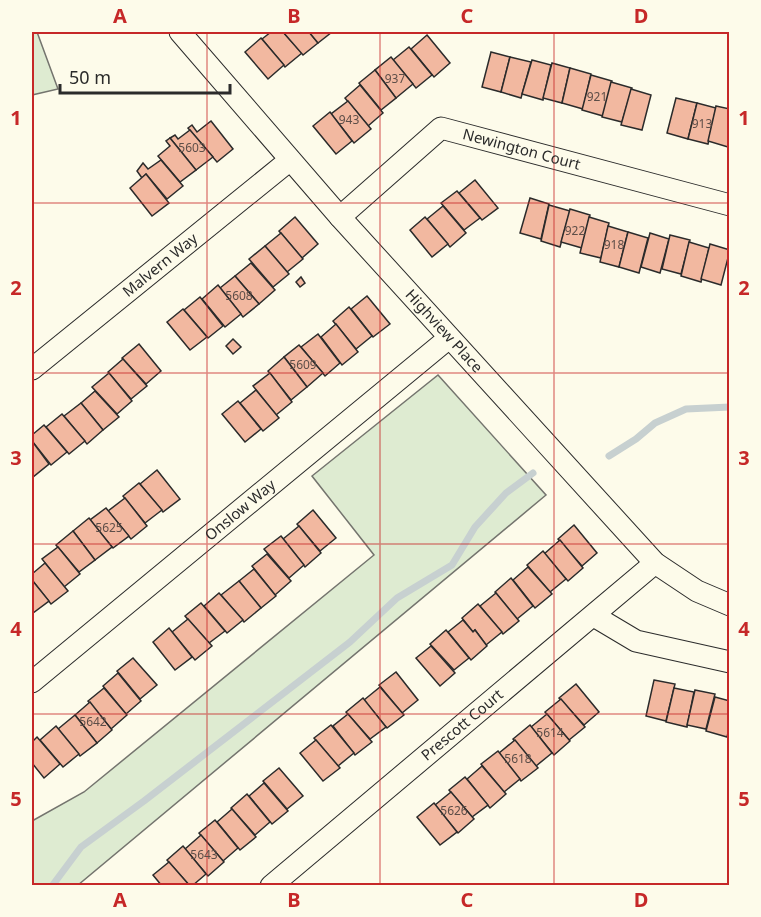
<svg xmlns="http://www.w3.org/2000/svg" width="761" height="917" font-family="'Noto Sans',sans-serif">
<rect width="100%" height="100%" fill="#fdfbea"/>
<g fill="#deebd1" stroke="#74746e" stroke-width="1.5">
<path d="M32,32h5l21,57 -26,6z"/>
<path d="M438,375l108,120 -468,390h-46v-64l52,-29 290,-237 -62,-79z"/>
</g>
<g fill="none" stroke-linecap="round" stroke-linejoin="round">
<g stroke="#c7d0d0" stroke-width="7">
<path d="M609,456l27,-17 19,-16 31,-14 44,-2"/>
<path d="M52,886l29,-39 63,-46 206,-159 47,-44 55,-33 23,-38 31,-34 27,-20"/>
</g>
</g>
<g fill="#f2b8a0" stroke="#2b2b2b" stroke-width="1.5">
<path d="M271,32h12l19,21 -17,14 -23,-28z"/>
<path d="M283,32h26l9,11 -15,12z"/>
<path d="M309,32h23l-14,11z"/>
<path d="M427,35l23,28 -16,14 -23,-28z"/>
<path d="M261,38l23,27 -16,14 -23,-27z"/>
<path d="M409,47l23,28 -16,13 -23,-28z"/>
<path d="M491,52l19,5 -9,35 -19,-5z"/>
<path d="M391,57l22,27 -17,14 -21,-28z"/>
<path d="M510,57l21,5 -10,36 -20,-6z"/>
<path d="M532,60l19,5 -8,35 -21,-6z"/>
<path d="M552,63l18,5 -8,35 -19,-5z"/>
<path d="M570,68l21,6 -8,35 -21,-6z"/>
<path d="M375,70l21,28 -15,12 -22,-27z"/>
<path d="M591,75l21,6 -9,35 -21,-6z"/>
<path d="M611,82l21,6 -10,34 -20,-5z"/>
<path d="M360,85l23,28 -15,13 -23,-28z"/>
<path d="M631,89l20,6 -9,35 -21,-5z"/>
<path d="M676,98l21,5 -9,36 -21,-6z"/>
<path d="M348,101l23,28 -17,14 -23,-29z"/>
<path d="M697,103l19,5 -8,36 -20,-5z"/>
<path d="M716,106l14,3 -2,38 -20,-6z"/>
<path d="M330,112l22,29 -16,13 -23,-28z"/>
<path d="M211,121l22,28 -16,13 -29,-34 4,-3 5,7z"/>
<path d="M190,130l23,27 -17,13 -26,-32 5,-3 3,4z"/>
<path d="M170,138l26,32 -16,12 -22,-26 12,-10 -4,-5z"/>
<path d="M161,160l22,26 -16,13 -21,-25 -4,4 -5,-7 6,-8 5,6z"/>
<path d="M146,174l23,29 -17,13 -22,-28z"/>
<path d="M475,180l23,28 -16,12 -23,-27z"/>
<path d="M457,191l23,27 -16,12 -23,-27z"/>
<path d="M530,198l19,6 -8,35 -21,-6z"/>
<path d="M549,205l21,6 -10,36 -19,-6z"/>
<path d="M443,206l23,27 -16,14 -23,-28z"/>
<path d="M570,209l20,6 -8,33 -21,-6z"/>
<path d="M295,217l23,27 -16,14 -23,-27z"/>
<path d="M425,217l23,27 -16,13 -22,-27z"/>
<path d="M589,217l20,6 -8,35 -21,-5z"/>
<path d="M608,226l20,6 -9,35 -19,-5z"/>
<path d="M628,232l20,6 -9,35 -20,-6z"/>
<path d="M281,233l22,26 -16,13 -22,-26z"/>
<path d="M650,233l19,6 -9,34 -19,-6z"/>
<path d="M670,235l20,5 -9,34 -19,-5z"/>
<path d="M689,242l20,6 -8,34 -20,-6z"/>
<path d="M710,244l20,6 -9,35 -20,-6z"/>
<path d="M265,246l24,28 -16,13 -24,-28z"/>
<path d="M251,263l24,27 -16,14 -24,-28z"/>
<path d="M235,276l24,28 -16,13 -23,-29z"/>
<path d="M301,277l4,6 -5,4 -4,-5z"/>
<path d="M218,285l23,29 -16,13 -23,-28z"/>
<path d="M367,296l23,28 -17,13 -22,-28z"/>
<path d="M200,297l23,29 -15,12 -24,-28z"/>
<path d="M349,307l23,29 -16,13 -23,-28z"/>
<path d="M183,309l24,28 -17,13 -23,-28z"/>
<path d="M336,324l22,28 -16,13 -21,-28z"/>
<path d="M318,334l22,29 -15,13 -24,-29z"/>
<path d="M233,339l8,8 -8,7 -7,-8z"/>
<path d="M139,344l22,27 -15,13 -24,-26z"/>
<path d="M299,345l24,28 -16,14 -23,-30z"/>
<path d="M284,357l23,30 -16,13 -23,-29z"/>
<path d="M123,359l24,27 -16,13 -23,-27z"/>
<path d="M109,373l23,28 -15,13 -25,-27z"/>
<path d="M270,373l22,29 -16,13 -23,-29z"/>
<path d="M256,390l23,28 -16,13 -23,-28z"/>
<path d="M95,391l24,26 -16,13 -22,-27z"/>
<path d="M238,401l23,28 -16,13 -23,-28z"/>
<path d="M81,403l22,27 -16,14 -23,-28z"/>
<path d="M62,414l23,27 -16,13 -23,-27z"/>
<path d="M44,425l23,27 -16,13 -19,-24v-6z"/>
<path d="M32,441l17,23 -16,13 -1,-2z"/>
<path d="M157,470l23,29 -17,13 -23,-28z"/>
<path d="M139,483l23,27 -17,13 -22,-27z"/>
<path d="M125,498l22,28 -16,13 -23,-28z"/>
<path d="M106,508l23,28 -16,12 -23,-28z"/>
<path d="M313,510l23,28 -16,13 -23,-27z"/>
<path d="M89,518l23,29 -17,13 -22,-29z"/>
<path d="M574,525l23,28 -15,13 -24,-27z"/>
<path d="M299,526l22,27 -16,14 -22,-28z"/>
<path d="M73,531l22,29 -16,12 -23,-27z"/>
<path d="M281,536l23,29 -15,13 -25,-29z"/>
<path d="M560,540l23,28 -15,13 -24,-27z"/>
<path d="M58,547l22,27 -16,13 -22,-28z"/>
<path d="M543,551l23,28 -16,13 -23,-27z"/>
<path d="M267,554l24,27 -16,14 -23,-29z"/>
<path d="M45,563l23,28 -17,13 -19,-24v-6z"/>
<path d="M528,567l24,27 -17,14 -22,-28z"/>
<path d="M254,569l22,27 -15,12 -22,-27z"/>
<path d="M511,578l22,28 -16,13 -22,-27z"/>
<path d="M32,580l17,21 -16,12 -1,-1z"/>
<path d="M239,581l22,27 -17,14 -23,-27z"/>
<path d="M219,593l24,27 -16,13 -23,-27z"/>
<path d="M496,593l23,28 -16,13 -23,-28z"/>
<path d="M201,603l24,28 -16,12 -24,-27z"/>
<path d="M478,604l24,28 -16,13 -11,-15 -2,2 -11,-14z"/>
<path d="M188,619l24,27 -17,14 -23,-28z"/>
<path d="M463,620l10,12 2,-2 12,16 -16,14 -23,-28z"/>
<path d="M169,628l23,29 -17,13 -22,-28z"/>
<path d="M446,630l23,28 -15,12 -24,-26z"/>
<path d="M431,646l24,27 -15,13 -24,-28z"/>
<path d="M133,658l24,27 -17,14 -23,-28z"/>
<path d="M396,672l22,28 -16,13 -23,-28z"/>
<path d="M118,673l23,28 -15,13 -23,-28z"/>
<path d="M654,680l21,4 -9,37 -20,-5z"/>
<path d="M576,684l23,28 -15,13 -25,-27z"/>
<path d="M380,687l24,28 -17,13 -23,-28z"/>
<path d="M104,688l23,27 -16,14 -23,-28z"/>
<path d="M674,688l20,4 -7,35 -21,-5z"/>
<path d="M695,690l20,4 -9,35 -19,-4z"/>
<path d="M715,697l15,4v24l-3,12 -21,-6z"/>
<path d="M363,698l23,29 -16,12 -24,-27z"/>
<path d="M561,699l24,28 -16,13 -24,-28z"/>
<path d="M90,702l22,28 -15,13 -22,-28z"/>
<path d="M348,714l24,28 -17,13 -22,-29z"/>
<path d="M547,714l23,27 -16,14 -23,-28z"/>
<path d="M75,715l22,28 -17,13 -22,-27z"/>
<path d="M331,725l23,28 -16,13 -24,-28z"/>
<path d="M530,725l22,28 -16,13 -23,-27z"/>
<path d="M56,726l23,28 -16,13 -23,-27z"/>
<path d="M37,737l23,27 -16,14 -12,-15v-21z"/>
<path d="M316,740l24,28 -17,13 -23,-28z"/>
<path d="M515,740l23,28 -17,13 -22,-28z"/>
<path d="M498,751l22,28 -16,13 -23,-28z"/>
<path d="M482,766l24,28 -16,14 -23,-29z"/>
<path d="M279,768l24,28 -16,13 -24,-28z"/>
<path d="M465,777l23,28 -16,12 -23,-27z"/>
<path d="M264,783l24,28 -16,13 -23,-28z"/>
<path d="M451,792l23,27 -16,14 -23,-28z"/>
<path d="M247,794l23,28 -15,13 -24,-27z"/>
<path d="M434,803l23,29 -17,13 -23,-28z"/>
<path d="M232,809l24,28 -16,13 -23,-28z"/>
<path d="M215,820l23,28 -15,13 -24,-28z"/>
<path d="M201,835l23,27 -16,14 -23,-27z"/>
<path d="M183,846l23,28 -14,12h-2l-23,-26z"/>
<path d="M169,862l21,24h-28l-9,-11z"/>
</g>
<g fill="none" stroke-linecap="round" stroke-linejoin="round">
<defs>
<g id="street">
<path id="s1" d="M180,32l160,185 315,346 42,28 33,14"/>
<path id="s2" d="M340,217l101,-89 289,77"/>
<path id="s3" d="M32,369l258,-209"/>
<path d="M594,616l42,25 94,21"/>
<path id="s4" d="M32,682l417,-344"/>
<path id="s5" d="M271,886l384,-323"/>
</g>
</defs>
<use href="#street" stroke="#2b2b2b" stroke-width="23"/>
<use href="#street" stroke="#fdfbea" stroke-width="21"/>
</g>
<path fill="none" stroke="#c62828" stroke-width="1.5" stroke-opacity="0.55" d="M207,32v854M380,32v854M554,32v854M32,203h698M32,373h698M32,544h698M32,714h698"/>
<g text-anchor="middle" stroke-width="4.5" stroke-linejoin="round" paint-order="stroke">
<g font-size="12" fill="#5d4e48">
<text x="395" y="83">937</text>
<text x="597" y="101">921</text>
<text x="349" y="124">943</text>
<text x="702" y="128">913</text>
<text x="192" y="152">5603</text>
<text x="575" y="235">922</text>
<text x="614" y="249">918</text>
<text x="239" y="300">5608</text>
<text x="303" y="369">5609</text>
<text x="109" y="532">5625</text>
<text x="93" y="726">5642</text>
<text x="550" y="737">5614</text>
<text x="518" y="763">5618</text>
<text x="454" y="815">5626</text>
<text x="204" y="859">5643</text>
</g>
<g font-size="15" fill="#2b2b2b" stroke="#fdfbea">
<text dy="5" stroke="none"><textPath href="#s2" startOffset="218">Newington Court</textPath></text>
<text dy="5" stroke="none"><textPath href="#s3" startOffset="165">Malvern Way</textPath></text>
<text dy="5" stroke="none"><textPath href="#s1" startOffset="399">Highview Place</textPath></text>
<text dy="5" stroke="none"><textPath href="#s4" startOffset="270">Onslow Way</textPath></text>
<text dy="5" stroke="none"><textPath href="#s5" startOffset="250">Prescott Court</textPath></text>
</g>
</g>
<rect width="761" height="917" fill="none" stroke="#fdfbea" stroke-width="66"/>
<path d="M60 84v9h170v-9" fill="none" stroke="#2b2b2b" stroke-width="3"/>
<text x="69" y="84" font-size="18" fill="#2b2b2b" stroke="#fdfbea" stroke-width="4.5" paint-order="stroke">50 m</text>
<rect x="33" y="33" width="695" height="851" fill="none" stroke="#c62828" stroke-width="2"/>
<g font-size="20" text-anchor="middle" font-weight="bold" fill="#c62828">
<text x="120" y="23">A</text>
<text x="294" y="23">B</text>
<text x="467" y="23">C</text>
<text x="641" y="23">D</text>
<text x="16" y="125">1</text>
<text x="744" y="125">1</text>
<text x="16" y="295">2</text>
<text x="744" y="295">2</text>
<text x="16" y="465">3</text>
<text x="744" y="465">3</text>
<text x="16" y="636">4</text>
<text x="744" y="636">4</text>
<text x="16" y="806">5</text>
<text x="744" y="806">5</text>
<text x="120" y="907">A</text>
<text x="294" y="907">B</text>
<text x="467" y="907">C</text>
<text x="641" y="907">D</text>
</g>
</svg>
